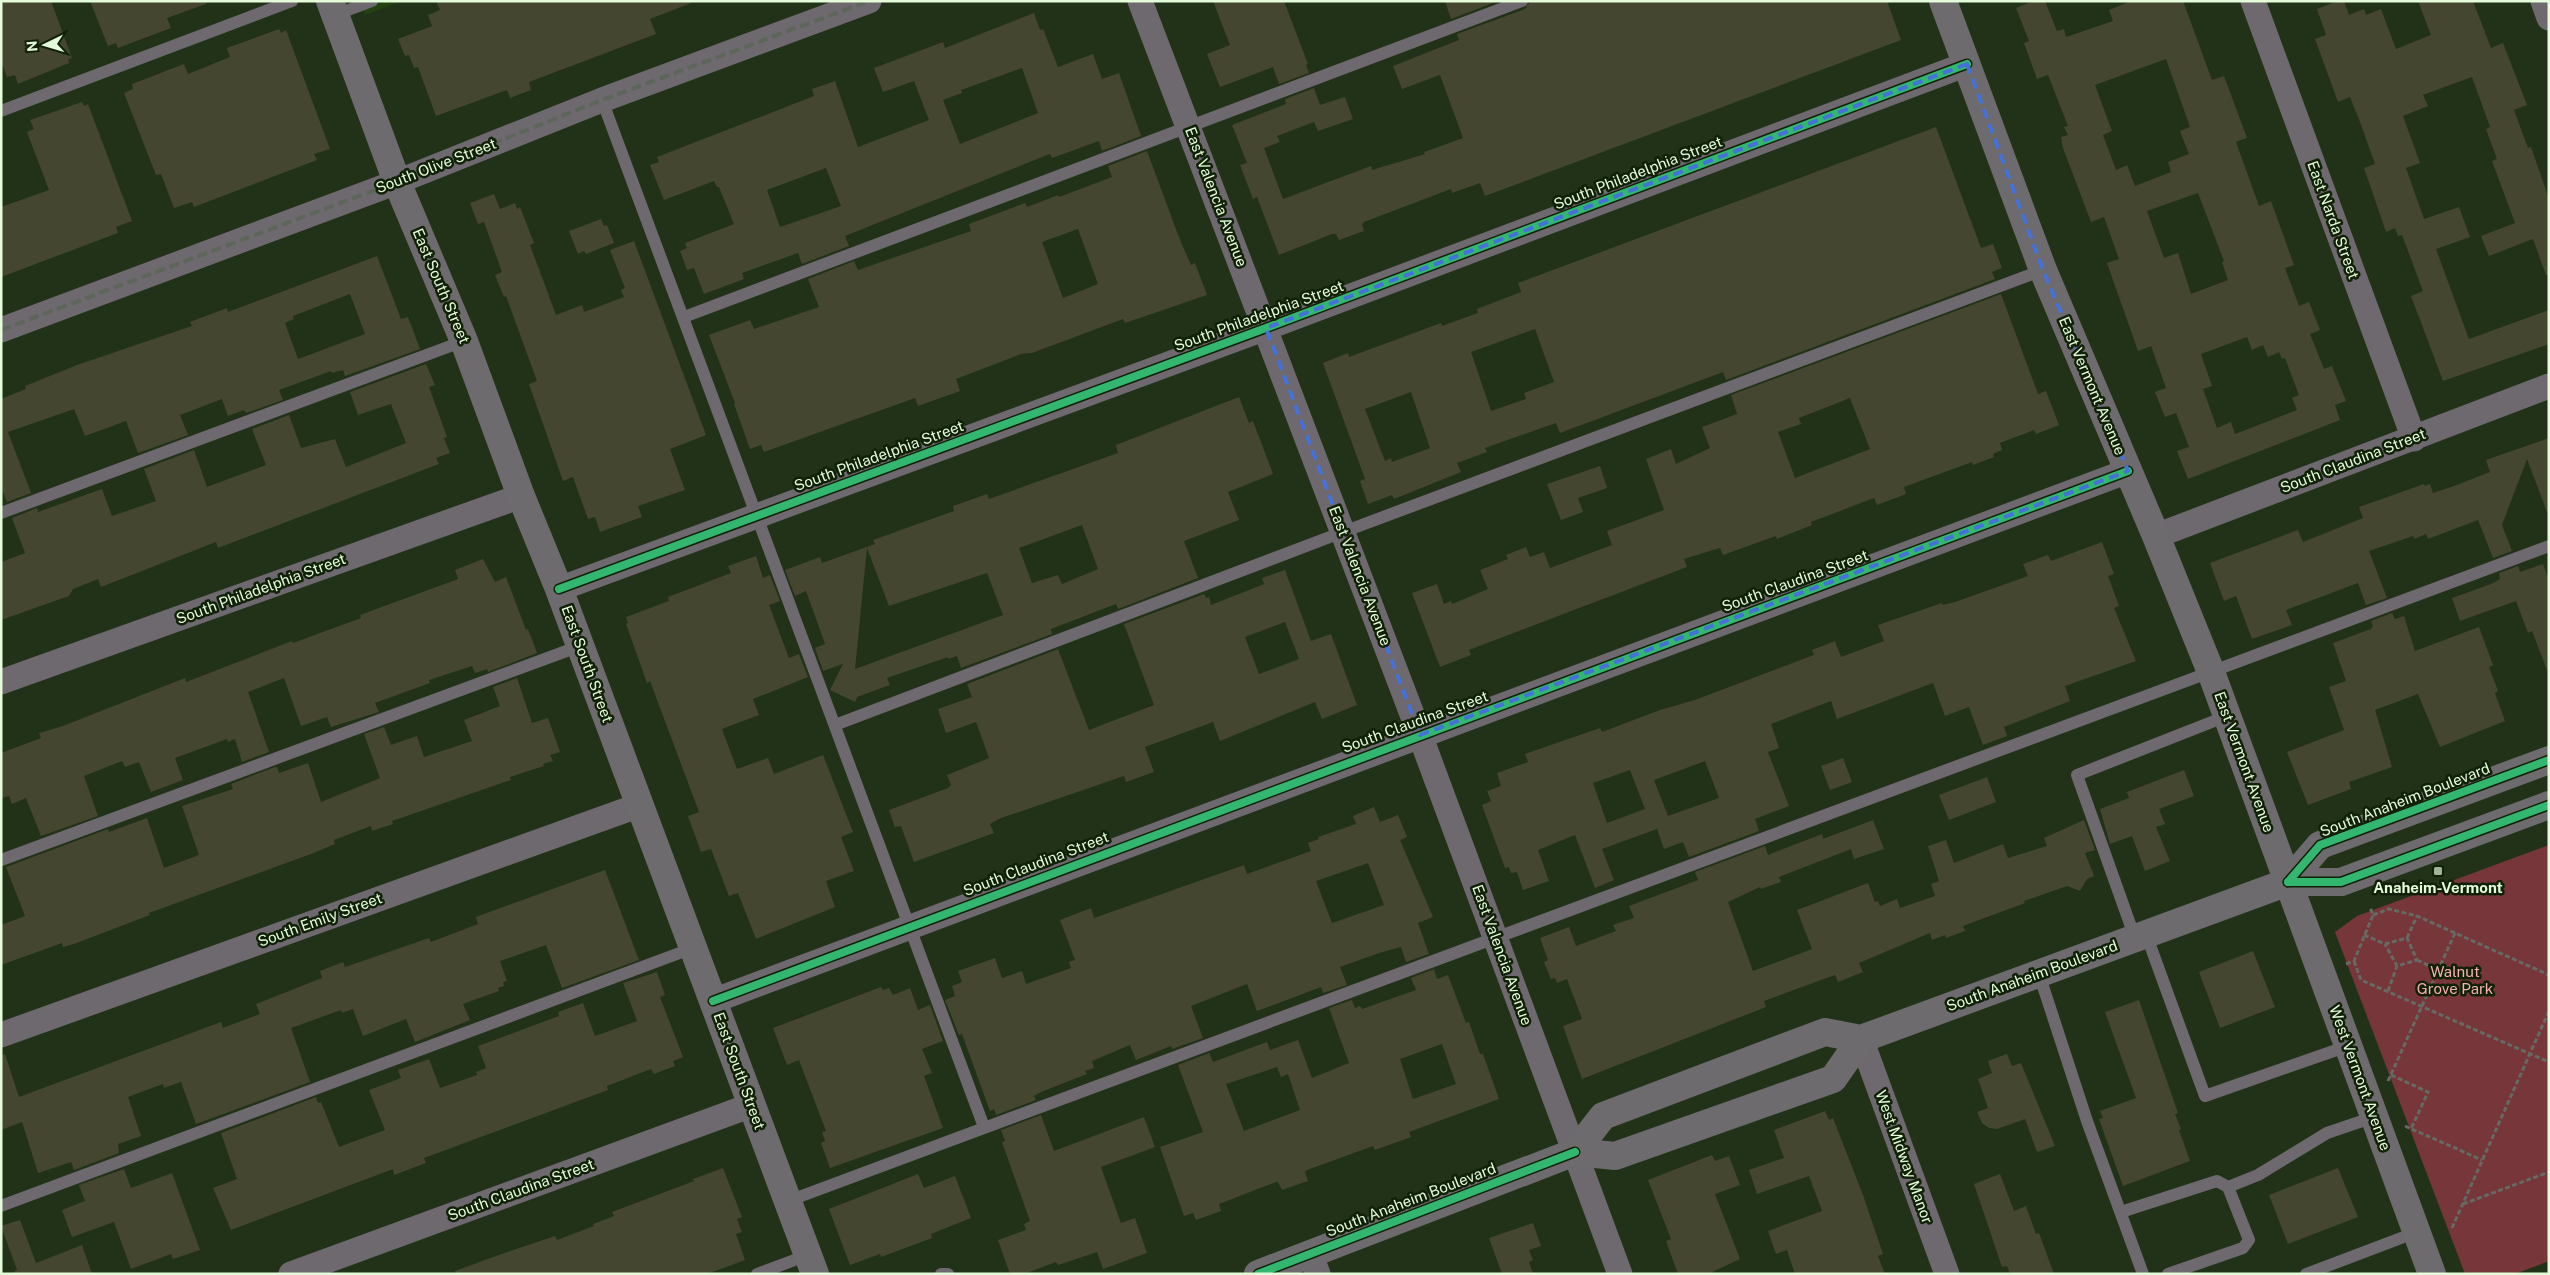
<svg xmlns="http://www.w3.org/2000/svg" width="2550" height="1275" font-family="'Public Sans',sans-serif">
<rect width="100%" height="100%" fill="#223218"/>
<path fill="#244211" d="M360,1h42l-37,14z"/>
<path fill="#76363a" d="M2549,845v416l-34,13h-50l-130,-342 22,-16z"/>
<g fill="#44462f" fill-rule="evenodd">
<path d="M1,1h50l21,57 -4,1 1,4 -51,21 -3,-9 -8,2 -6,-16z"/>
<path d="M90,1h116v3l-39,14 4,10 -53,20 -2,-5 -8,3z"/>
<path d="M436,1h254l1,2 -41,16 6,15 -127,48 2,8 -21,8 -3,-8 -71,26 -18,-49 -4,1 -5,-13 -4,1 -7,-17 34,-13 -4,-11 12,-5z"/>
<path d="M1213,1h71l24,63 -2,1 3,8 -30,11 -6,-17 -53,20 -13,-33 23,-9z"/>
<path d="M1445,1h53l-47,18z"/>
<path d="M1530,1h357l14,39 -416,156 -5,-13 -28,10 -1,-4 -87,33 -2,3 2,6 -25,9 -3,-6h-4l-53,21 -22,-58 -4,2 -13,-34 7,-2 -15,-38 54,-21 -1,-5 29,-11 6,17 25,-8 8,22 -35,12 -4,-9 -37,14 3,6 -16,6 19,51 88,-33 1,4 53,-16 -1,-2 39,-14 -23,-63 -38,14 -9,-23 66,-26 -2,-6 68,-25z"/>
<path d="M2033,1h12l12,30 7,-2 2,8 47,-16 -4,-11 22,-9h52l29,79 12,-4 23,62 -11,4 23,64 12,-5 23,64 -9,3 14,38 10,-4 11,28 -10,4 14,35 8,-3 14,35 -11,4 5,15 -152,59 -11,-28 12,-4 -13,-34 -11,4 -10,-25 11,-4 -15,-42 -13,5 -31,-88 12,-4 -15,-42 -13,5 -28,-74 -2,-11 7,-2 -4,-8 4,-1 -20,-51 -11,4 -13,-36 5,-2 -13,-33zM2166,59l24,68 -10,4 9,23 -21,8 3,10 -36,14 -8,-21 -11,5 -13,-35 9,-4 -17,-46zM2198,193l26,68 -2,1 6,18 -37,14 -13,-41 -14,5 -17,-47zM2247,337l5,13 11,-5 5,12 11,-5 3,7 3,-1 14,37 -7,3 5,12 -62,24 -4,-12 -14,6 -14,-39 9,-3 -11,-32z"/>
<path d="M2337,1h7l5,14 15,-6 2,6 15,-6 15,40 35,-14 -13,-34h55l18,47 12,-5 24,62 -13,5 14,38 3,-1 18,52v76h-3l-13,-36 -44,17 -8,-20 34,-13 -23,-62 5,-2 -11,-30 4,-2 -18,-50 -49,18 5,11 -25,10 17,47 -14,5 18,51 35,-12 11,30 -34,12 33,90 80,-29v34l-106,37 -32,-85 12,-5 -21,-56 -4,1 -3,-8 -9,4 -22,-64 11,-4 -15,-42 -10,-25 -12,5 -23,-63 11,-4 -9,-26z"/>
<path d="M1034,13l6,17 3,-1 15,38 35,-13 9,25 17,-6 22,63 -39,15 -3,-10 -47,17 -2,-4 -205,82 4,10 -47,18 -4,-11 -56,20 2,6 -40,15 -10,-26 -7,2 -7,-19 7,-3 -2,-5 49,-19 -15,-37h-2l-3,-6 -50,19 -14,-35 9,-3 -2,-5 157,-61 -2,-7 23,-8 23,66 71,-27 -15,-39 -31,11 -9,-24 69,-26 2,6zM1022,68l16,45 -78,31 -17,-44 19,-7 -1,-3zM826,168l15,38 -61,21 -13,-37z"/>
<path d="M279,29l2,4 5,-3 44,119 -16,5 3,6 -21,8 -102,39 -2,-5 -18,6 -13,-34 -5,1 -32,-82 9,-4 -1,-5 52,-20 4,10 42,-17 -3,-9z"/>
<path d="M82,102l2,4 4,-2 44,117 -16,6 2,6 -117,44v-70l48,-17 -22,-58 7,-3 -4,-9z"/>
<path d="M1936,127l45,121 12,-4 9,24 -10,4 3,7 -269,101 -3,-8 -163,61 -4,-10 -71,25 2,4 -30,11 4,9 -67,27 -2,-4 -24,9 -8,-23 5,-2 -42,-116 25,-10 1,4 92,-34 1,3 36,-13 -1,-4 44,-17 -3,-9zM1535,329l19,53 -30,11 2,6 -35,12 -20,-59zM1411,392l19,56 -38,14 -1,-4 -6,3 -20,-52z"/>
<path d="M1147,151l33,89 11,25 4,-2 12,32 -82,28 -2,-4 -91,34 -11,1 -65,25 4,12 -42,15 -3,-8 -151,54 -3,-7 -11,4 -16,-45 1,-1 -26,-68 41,-15 4,9 65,-22 -11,-28 46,-18 4,9 113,-39 -2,-7 56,-21 2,4 31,-12 1,2 53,-20 -4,-11zM1078,229l20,55 -35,14 -21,-56z"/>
<path d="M494,194l6,15 15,-6 2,6 3,-2 14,36 -4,2 26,70 26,-10 2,7 40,-15 -3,-7 4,-2 -15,-38 24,-9 72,194 -36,14 15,41 -47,16 4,11 -42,15 -5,-15 -7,2 -15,-42 -10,4 -34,-97 8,-3 -31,-85 -2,1 -9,-22 7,-3 -18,-50 -6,2 -8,-21z"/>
<path d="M601,219l3,7 3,-1 7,18 -28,11 -2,-3 -6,3 -9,-23z"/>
<path d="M377,256l24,63 7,-2 12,32 -75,27 -2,-6 -11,3 -1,-2 -52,19 4,10 -37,13 -2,-3 -16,6 -6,-17 -42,16 8,20 -50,18 -12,-32 -41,15 -11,-27 -66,23 23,61 -24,9 -6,-15v-88l25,-10 -1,-3 52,-21 115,-39 -2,-4 37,-14 1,4zM350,294l15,40 -67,25 -13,-36 9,-4 -1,-3z"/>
<path d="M2001,294l37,100 8,-3 13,34 -23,9 -2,-4 -34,13 2,7 -9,4 1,3 -21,8 -1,-3 -68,25 2,7 -29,11 -3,-7 -63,24 1,3 -35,14 -1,-3 -53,19 -3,-7 -36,11 3,8 -218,83 2,5 -31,12 -28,-74 25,-9 7,20 7,-3 1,3 36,-15 -8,-19 28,-11 -2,-4 20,-8 4,10 14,-5 6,16 62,-23 -5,-14 57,-21 -18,-51 25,-10 5,15 34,-16 -8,-21 35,-13 -6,-19zM1850,398l20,51 -75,29 -17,-46 23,-8 -2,-6z"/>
<path d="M426,364l9,21 -6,2 18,50 -3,1 6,15 -14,5 3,6 -221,84 -2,-6 -115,45 -3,-8 -25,10 -4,7 -68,24v-58l24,-9 -13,-35 25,-10 1,4 64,-23 10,27 44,-15 -12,-32 50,-19 13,37 59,-22 -14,-36 37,-14 12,33 34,-9 11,28 60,-24 -15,-39 -33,11 -8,-23z"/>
<path d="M1239,397l10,26 4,-2 20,53 -45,18 11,28 -55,21 14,37 -80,31 -2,-5 -65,25 1,5 -91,34 -4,-12 -9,3v-2l-61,21 3,7 -33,12 -2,5 -25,-12 13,-26 -20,7 -8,-23 10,-4 -19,-53 -11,5 -10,-26 35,-13 2,6 53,-19 -2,-4 81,-29 -1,-5 34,-12 2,5 129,-46 -2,-8zM1082,525l16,44 -36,15 -4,-9 -26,8 -13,-35zM867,548l22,58 98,-33 16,42 -148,54z"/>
<path d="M2549,438v74h-2l-20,-53 -25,66 10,26 -19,7 -15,-38 -50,19 -2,-5 -12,5 -1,-3 -44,15 18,47 -21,7 -8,-22 -72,27 6,15 -40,14 -16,-43 -12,5 -14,-38 88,-33 5,12 60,-24 -4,-11 65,-23 1,2 5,-2 3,9 21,-7 36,-14 -4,-12z"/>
<path d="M1600,466l7,22 -29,10 5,14 -22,8 -14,-36z"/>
<path d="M2102,542l12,32 -6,2 11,30 -5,2 22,53 -71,25 5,15 -66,26 3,9 -24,9 -14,-38 -24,9 -12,-33 -96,36 -6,-18 -60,23 8,24 -11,4 21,54 -34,13 4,12 -70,26 -6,-15 -19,7 -7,-20 -55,20 12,31 -19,8 -20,-53 -37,15 11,31 -26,9 -6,-18 -6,1 -2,-6 -4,1 -23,-63 9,-4 -4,-10 14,-5 -4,-13 31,-11 -3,-8 75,-26 2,4 58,-22 35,-10 119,-45 -2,-5 23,-9 6,16 43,-16 -6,-16 64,-22v2l13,-3 73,-26 -5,-12 25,-9 3,6zM1705,761l14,37 -51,18 -14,-36zM1630,770l15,39 -38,14 -14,-40z"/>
<path d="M756,556l7,22 7,-3 10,26 -11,4 20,53 10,-4 9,23 -55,22 6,16 -37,14 1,3 14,37 31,-11 6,16 49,-19 30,77 -12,5 13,34 -28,10 9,26 -79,32 -18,-46 -9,3 -18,-47 -10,3 -13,-36 11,-4 -49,-131 -3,2 -21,-59 2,-1 -2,-6 43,-16 -1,-4 63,-24 -3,-7z"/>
<path d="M483,559l12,23 11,-5 20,53 2,-1 9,24 -49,19 -1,-3 -12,4 -3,-7 -43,14 1,3 -55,20 4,9 -48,15 -4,-10 -26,9 -17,-48 -36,14 21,60 -27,10 -7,-23 -7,3 -1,-3 -52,19 8,22 -32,12 -12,-30 -14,5 -3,-6 -38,15 14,40 -57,20 -15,-38 -14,6 -3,-8 -8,2v-45l40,-15 -2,-5 24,-7 122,-48 1,4 106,-41 1,2 68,-25 -1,-3 98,-36 -3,-9z"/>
<path d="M2543,564l6,16v90h-2l-15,-39 -4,2 -12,-32 -56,20 -8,-23 39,-14 9,-5 -1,-6 19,-7 2,6z"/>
<path d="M1285,570l26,71 20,-7 26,71 -35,14 -7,-17 -95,39 -7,-19 -68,25 9,25 -28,10 -2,-6 -123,42 -11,6 4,9 -80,29 -13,-36 -6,1 -6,-17 59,-22 3,-3 -4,-10 42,-17 -13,-36 -30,11 -8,-24 34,-12 -5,-13 91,-35 31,81 65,-25 -30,-81 80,-30 2,4 3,-1 2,8 53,-21 -2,-6zM1285,622l14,37 -40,15 -14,-37z"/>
<path d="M2392,613l3,6 9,-3 11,35 64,-24 14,38 -4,2 9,24 -3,2 10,28 -65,26 -22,-53 -43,16 17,57 -43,15 2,7 -43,16 -21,-53 57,-22 -15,-43 17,-6 -13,-38 38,-14 2,-3 -2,-5z"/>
<path d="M517,678l15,45 16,-5 12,34 -10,3 3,6 -10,3 1,2 -34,11 1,3 -119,41 1,3 -21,7 -1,-5 -37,14 1,4 -24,10 -162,59 1,2 -76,29 -11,3 -1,-4 -61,22v-40l24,-9 -19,-49 102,-38 1,3 38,-14 17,50 35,-13 -17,-49 51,-17 -2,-5 44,-17h2l2,6 29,-10 13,39 59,-24 -16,-44 20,-7 7,18 26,-9 7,21 48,-16 -8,-21 36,-14 -7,-19z"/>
<path d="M1843,758l9,24 -22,8 -9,-24z"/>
<path d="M2184,770l10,26 -35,13 6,15 -9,3 14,34 -25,10 -13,-35 -22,8 -10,-35 29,-11 -2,-6z"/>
<path d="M1987,777l9,25 -47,18 -10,-25z"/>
<path d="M1374,807l6,15 18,-7 9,22 -7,3 33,77 -15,6 11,31 -23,8 -5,-15 -22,6 -39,14 7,18 -24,8 -2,-6 -64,24 -10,-27 -56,22 12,32 -31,11 -1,-3 -35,14 -6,-15 -38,16 2,7 -9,3 2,3 -46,18 -7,4 2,4 -40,15 -2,-6 -4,2 -28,-77 -3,1 -14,-35 10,-4 -3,-10 10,-4 -4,-11 37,-13 7,20 20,-7 4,13 45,-16 -2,-6 6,-2 -15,-40 31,-12 3,10 150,-53 3,9 64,-23 -3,-8 11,-4 -1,-2 38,-13 -3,-8zM1368,863l16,42 -52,18 -16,-42z"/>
<path d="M1873,820l11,29 -30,10 -3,-10 -72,28 2,5 -20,7 -1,-2 -32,15 25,69 59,-22 -15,-39 71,-27 7,19 3,-1 2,5 17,-7 3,9 35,-12 -4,-12 8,-3 -11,-35 18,-6 8,23 49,-19 5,14 39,-12 -3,-8 40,-18 11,30 -10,3 9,23 -7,3 -7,12 -13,-5 -43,15 1,2 -62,23 2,5 -19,7 -1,-3 -13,5 -2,-7 -71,30 4,9 -25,10 -3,-7 -71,26 2,6 -184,72 -19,-53 19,-7 -15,-40 -10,4 -2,-5 -4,1 -7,-17 4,-2 -8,-22 29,-11 7,19 40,-15 -3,-6 21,-7 -5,-12 69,-26 -3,-8 70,-26 3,9 54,-21 1,5z"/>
<path d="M605,870l34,90 -77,28 -16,-43 -46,16 7,20 -4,1 1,4 -6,2 1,3 -36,13 7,16 -55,22 -9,-23 -43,17 -10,-27 -11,4 -1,-3 -50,18 19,54 -114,42 -15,-42 -17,6 -1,-4 -35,13 13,39 -23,8 1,9 -45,17 -3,-8 -33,11 -16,-51 -21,8v-75l4,-1 14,43 202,-75 2,6 37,-14 -4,-10 66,-26 -2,-7 23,-9 2,5 84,-29 2,4 47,-18 -2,-7z"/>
<path d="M2253,951l22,56 -55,21 -21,-56z"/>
<path d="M1434,969l3,10 11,-4 18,48 3,-1 11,32h3l16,45 -90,33 2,5 -36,13 -2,-4 -66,24 -2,2 3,9 -26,9 -4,-8h-2l-57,22 2,7 -25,9 -3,-7 -9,3 -24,-69 43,-15 -25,-67 31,-12 4,9 54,-20 3,8 28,-10 14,38 37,-15 -20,-55 23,-8 3,8 5,-2 2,3 54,-19 -5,-12zM1442,1044l14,40 -43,15 -13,-40zM1277,1067l4,10 7,-3 12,36 -56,21 -18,-47z"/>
<path d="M657,972l8,23 -5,2 23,60 -10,4 2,5 -21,8 -3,-5 -44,17 1,4 -184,68 2,5 -32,12 -1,-6 -162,61 -18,-42 24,-9 -16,-46 95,-36 2,6 3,-1 18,45 46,-17 -16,-40 32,-12 -3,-8 31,-11 11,29 37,-13 -1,-3 10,-4 -8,-22 81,-30 -1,-4 25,-9 12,33 42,-15 -14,-38z"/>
<path d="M881,987l2,3 6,-2 4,7 17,-7 8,22 12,-5 13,36 -21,8 10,24 -8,3 19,52 -113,40 -9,-25 4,-2 -3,-9 4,-1 -27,-71 -12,5 -14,-37z"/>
<path d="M2139,1000l39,113 -3,1 6,15 -2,1 11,31 -67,25 -24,-67 4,-1 -3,-7 36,-13 -31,-86z"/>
<path d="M2007,1054l5,12 9,-3 34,83 -18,6 -12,-33 -28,10 -8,-1 -7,-5 -5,-11 11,-4 -10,-29 14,-6 -4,-12z"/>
<path d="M1825,1111l4,9 4,-2 30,77 20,59 -5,2 7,18h-90l-8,-24 -11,4 -8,-23 54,-20 -13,-35 -52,18 -8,-24 35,-12 -10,-28z"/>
<path d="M1041,1115l13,36 90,-34 11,30 -54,20 20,56 14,-5 12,35 -44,16 -6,-17 -39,13 -2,-3 -32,12h-14l-12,-34 28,-10 -2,-6 6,-3 -28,-79 3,-1 -4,-11z"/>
<path d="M1712,1155l3,6 14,-5 11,29 -25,9 25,65 -32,15h-30l-12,-33 5,-2 -23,-59z"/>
<path d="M723,1168l19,49 -5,2 5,13 -6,2 9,26 -38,14h-252v-3l52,-19 48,-16 2,4 37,-14 -1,-2 21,-8 -2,-4 82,-31 -1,-2z"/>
<path d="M2338,1168l20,49 -70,27 -19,-49z"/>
<path d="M124,1169l7,19 41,-15 28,77 -27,9 -2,-5 -40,15 -17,-47 -42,15 -10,-27 23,-9 -6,-16z"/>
<path d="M918,1174l6,14 31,-12 16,42 -40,16 1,4 -51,19 -1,-3 -30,11 -21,-56z"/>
<path d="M2000,1174l14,37 12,-5 10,28 3,-1 15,41h-44l-3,-8 -5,1 -28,-83z"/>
<path d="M20,1220l16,43 46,-18 10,29h-81l6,-4 -16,-44z"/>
<path d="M1533,1223l8,23 -12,4 4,10 -4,2 4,12h-31l-13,-36z"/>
</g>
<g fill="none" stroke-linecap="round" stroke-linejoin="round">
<g stroke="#666a63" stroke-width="3" stroke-dasharray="5 2.5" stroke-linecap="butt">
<path d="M2373,915l16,-6 28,7 132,59"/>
<path d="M2364,935l21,9 22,-6 10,22 -20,6 -12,-22"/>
<path d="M2407,938l10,-22"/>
<path d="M2417,960l21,10"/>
<path d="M2354,961l7,19 188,82"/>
<path d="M2346,964l8,-3 19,-46 -3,-8"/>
<path d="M2388,991l9,-25"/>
<path d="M2391,1075l37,17 -17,37"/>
<path d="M2388,1081l67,-148"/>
<path d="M2405,1126l77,34"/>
<path d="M2463,1204l86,-32"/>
<path d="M2452,1228l97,-217"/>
</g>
<g stroke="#6d696e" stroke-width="12">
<path d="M335,15l37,-14"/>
<path d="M602,100l382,1027"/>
<path d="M1,111l291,-110"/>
<path d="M684,317l838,-316"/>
<path d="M1,513l463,-172"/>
<path d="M835,725l508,-193 700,-262"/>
<path d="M1,860l579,-214"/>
<path d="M2146,934l59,162 143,-50"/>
<path d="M2135,938l-58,-163 150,-59"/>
<path d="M2039,974l48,147 56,153"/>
<path d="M2228,1187l30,-12 69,-42 47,-16"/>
<path d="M788,1201l1761,-655"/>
<path d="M1,1206l692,-258"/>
<path d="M2121,1212l96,-31 11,6 21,53 -6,8 -75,26"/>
<path d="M757,1274l51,-19"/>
<path d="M941,1274h7"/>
<path d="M2306,1274l111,-42"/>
</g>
<g stroke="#6d696e" stroke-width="25">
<path d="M1140,1l280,734 200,539"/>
<path d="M2253,1l161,438"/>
<path d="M2543,1l6,17"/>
<path d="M1,330l396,-148 205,-82 267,-99"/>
<path d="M2156,536l393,-150"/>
<path d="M559,589l707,-261 701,-264"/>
<path d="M1,682l520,-186"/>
<path d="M713,1001l1415,-530"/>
<path d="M1,1035l639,-230"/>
<path d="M1861,1039l86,235"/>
<path d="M1310,1253l8,21"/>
<path d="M291,1274l461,-169"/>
</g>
<g stroke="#6d6b6d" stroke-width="28">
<path d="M330,1l67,181 67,159 57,155 38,93 256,685"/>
<path d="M1943,1l100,269 113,266 55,136 221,602"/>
<path d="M2288,882l32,-37 229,-85"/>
<path d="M1575,1152l28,-36 222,-84 36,7 427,-157h53l208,-77"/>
<path d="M1258,1274l317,-122 40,4 218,-77 28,-40"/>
</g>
<path stroke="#5e655b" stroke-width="4" stroke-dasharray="10 5" stroke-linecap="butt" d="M1,330l396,-148 205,-82 267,-99"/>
<defs>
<g id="cycleway">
<path d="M559,589l707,-261 701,-264"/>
<path d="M2288,882l32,-37 229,-85"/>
<path d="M2288,882h53l208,-77"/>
<path d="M713,1001l1415,-530"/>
<path d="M1258,1274l317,-122"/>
</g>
</defs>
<use href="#cycleway" stroke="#102107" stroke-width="11"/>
<use href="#cycleway" stroke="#33b770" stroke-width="8"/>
</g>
<path fill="none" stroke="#4571d9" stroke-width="4" stroke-dasharray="10 6" stroke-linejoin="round" d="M1967,64l76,206 85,201 -708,264 -154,-407z"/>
<rect fill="#a1b597" stroke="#102107" stroke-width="2" x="2433" y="866" width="10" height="10" rx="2.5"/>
<g text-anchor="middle" stroke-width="5" stroke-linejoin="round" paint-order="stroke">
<g font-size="15" fill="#e5fcdb" stroke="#102107">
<text transform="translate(436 166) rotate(-21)" y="5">South Olive Street</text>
<text transform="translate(1638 173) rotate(-21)" y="5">South Philadelphia Street</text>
<text transform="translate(1216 197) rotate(69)" y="5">East Valencia Avenue</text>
<text transform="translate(2333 220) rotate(70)" y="5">East Narda Street</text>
<text transform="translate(441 286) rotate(67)" y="5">East South Street</text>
<text transform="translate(1259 316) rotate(-20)" y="5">South Philadelphia Street</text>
<text transform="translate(2092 386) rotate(67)" y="5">East Vermont Avenue</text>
<text transform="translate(879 456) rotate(-20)" y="5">South Philadelphia Street</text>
<text transform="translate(2353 461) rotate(-21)" y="5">South Claudina Street</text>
<text transform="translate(1360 576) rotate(69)" y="5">East Valencia Avenue</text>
<text transform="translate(1795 581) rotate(-20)" y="5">South Claudina Street</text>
<text transform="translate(261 589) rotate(-20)" y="5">South Philadelphia Street</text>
<text transform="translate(587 664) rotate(70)" y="5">East South Street</text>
<text transform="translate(1415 722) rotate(-20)" y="5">South Claudina Street</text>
<text transform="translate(2244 762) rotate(70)" y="5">East Vermont Avenue</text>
<text transform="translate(2405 800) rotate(-21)" y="5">South Anaheim Boulevard</text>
<text transform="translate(1036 864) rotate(-21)" y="5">South Claudina Street</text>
<text transform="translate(320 920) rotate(-20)" y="5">South Emily Street</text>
<text transform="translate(1502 955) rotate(70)" y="5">East Valencia Avenue</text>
<text transform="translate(2032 976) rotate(-20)" y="5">South Anaheim Boulevard</text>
<text transform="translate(739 1071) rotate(70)" y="5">East South Street</text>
<text transform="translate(2360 1078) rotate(70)" y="5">West Vermont Avenue</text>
<text transform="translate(1904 1157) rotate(70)" y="5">West Midway Manor</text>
<text transform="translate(521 1190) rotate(-20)" y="5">South Claudina Street</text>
<text transform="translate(1411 1200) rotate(-21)" y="5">South Anaheim Boulevard</text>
</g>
<g font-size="15" font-weight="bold" fill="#e5fcdb" stroke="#102107">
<text x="2438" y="893">Anaheim-Vermont</text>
</g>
<g font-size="15" fill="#f8afb3" stroke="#102107">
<text x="2455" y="977">Walnut<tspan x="2455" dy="17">Grove Park</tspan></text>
</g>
</g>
<rect width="2550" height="1275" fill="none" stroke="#e5fcdb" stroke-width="5"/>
<g transform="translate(45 45) rotate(265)" stroke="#102107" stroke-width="4" paint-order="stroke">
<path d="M0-4L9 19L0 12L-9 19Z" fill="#e5fcdb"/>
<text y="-8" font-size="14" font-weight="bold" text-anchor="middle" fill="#e5fcdb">N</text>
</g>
</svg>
